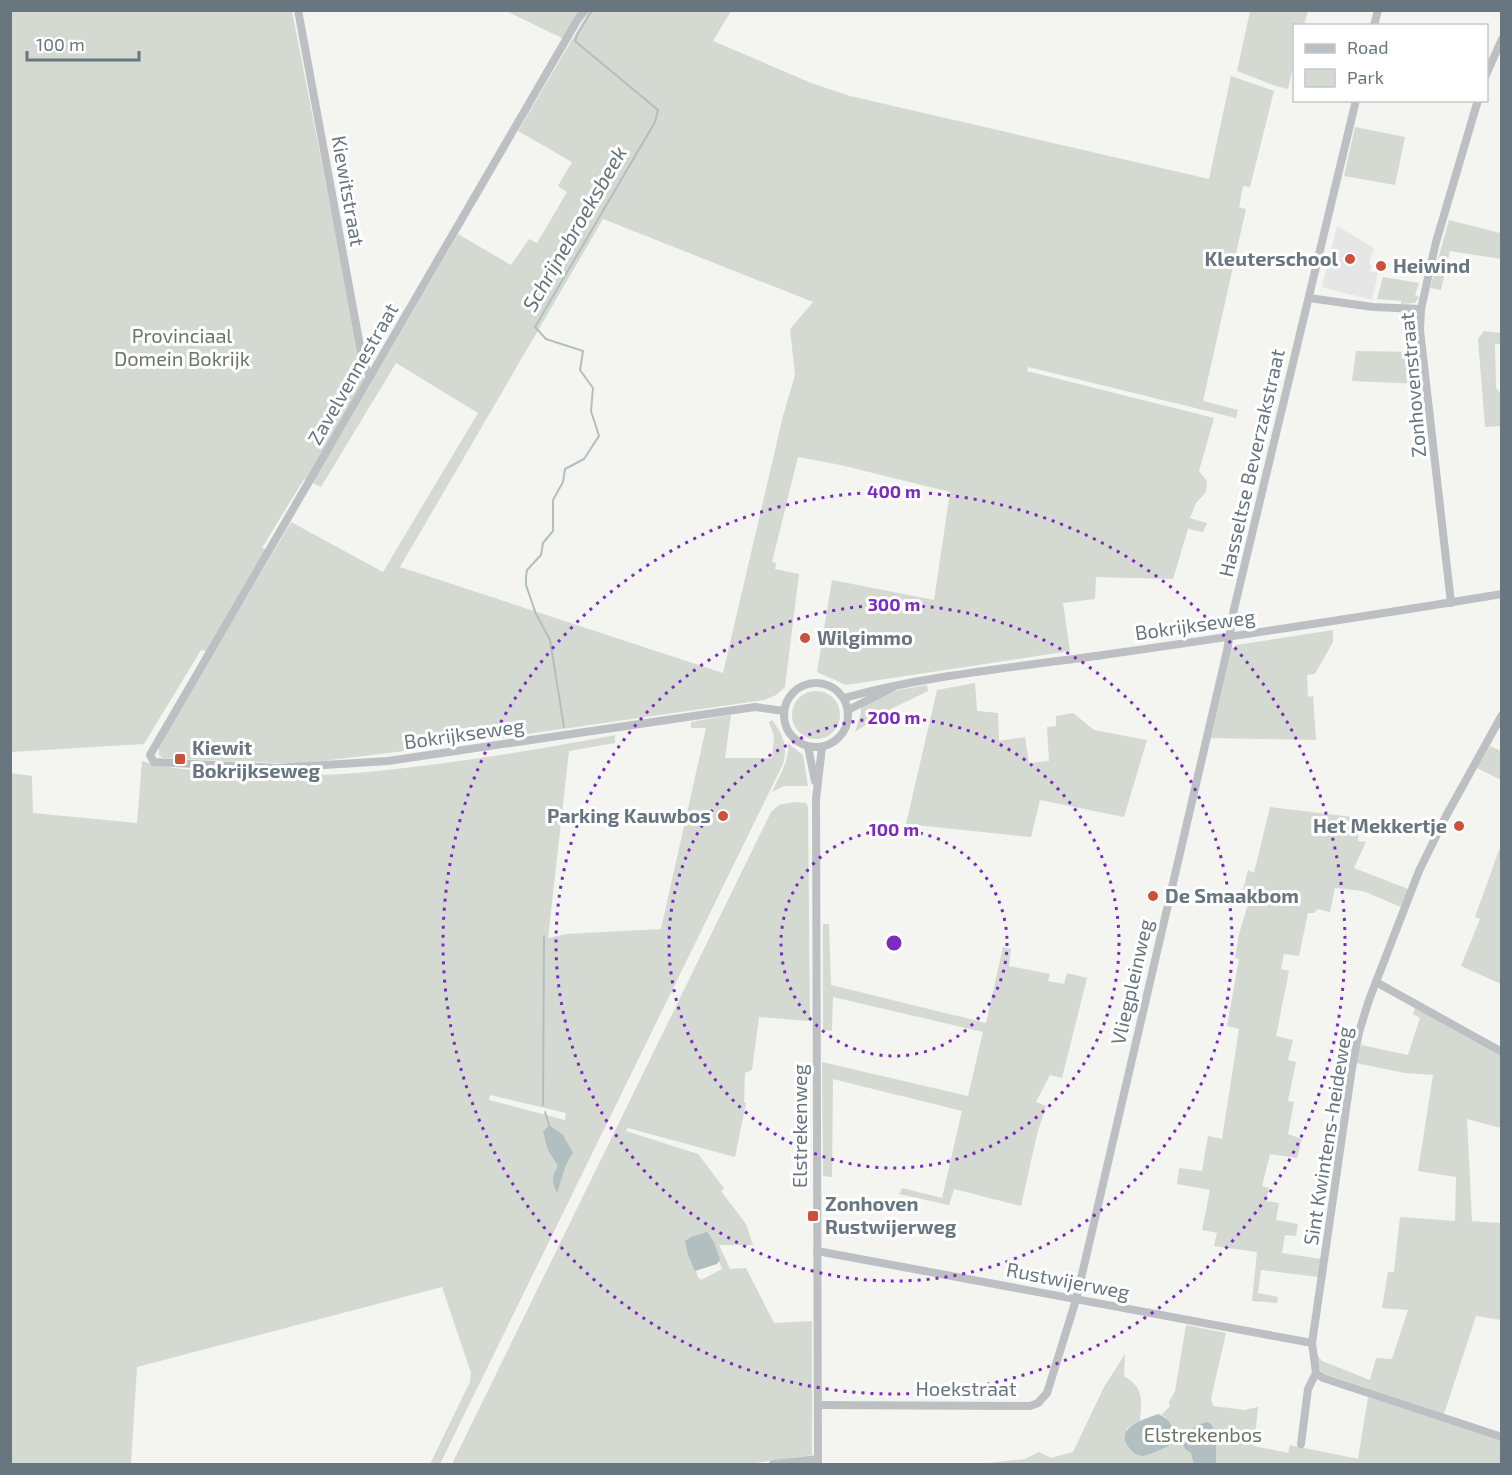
<svg xmlns="http://www.w3.org/2000/svg" width="1512" height="1475" font-family="'Exo 2',sans-serif">
<rect width="100%" height="100%" fill="#f4f4f1"/>
<path fill="#e5e6e5" d="M1337,226l37,22 -5,16 3,1 -2,6 8,2 -6,27 -50,-13z"/>
<g fill="#d4d9d1" fill-rule="evenodd">
<path d="M10,11h282l72,368 -36,62 7,4 123,-211 53,31 18,-26 8,4 30,-51 -9,-6 14,-24 -54,-31 71,-120h142l-18,30 98,42 39,13 359,83 22,-103 43,15 -24,96 -7,-1 -4,21 7,2 -43,192 35,9 -2,8 -208,-51 -1,4 187,47 -15,53 8,10 -1,11 -10,11 -6,15 17,5 -4,9 -15,-3 -15,50 -77,-2 -1,22 -32,4 7,48 -224,34 -29,-13 15,-92 102,20 16,-108 -109,-27 -43,-8 -26,105 4,1 -1,6 24,5 -14,113 -9,8 -12,5 -327,47 -139,17 -135,-6 -4,-3v-10l132,-223 92,50 95,-159 -82,-50 -75,124 -17,-8 -42,69 4,1 -60,102 -5,-1 -57,94 -133,8zM603,219l210,83 -23,27 5,46 -12,41 -60,257 -323,-106z"/>
<path d="M506,11h74l-16,28z"/>
<path d="M1250,11h58l-4,14 -10,1v37l-6,26 -12,-3 -39,-15z"/>
<path d="M1355,127l50,10 -10,48 -51,-9z"/>
<path d="M1449,220l51,13 1,-3v29l-51,-8 -9,39 -11,-2z"/>
<path d="M1383,277l36,6 -4,12 4,2 -4,6 -14,1v-3l-24,-2z"/>
<path d="M1484,331l17,2v12l-6,-2 1,44 2,4 3,1v34l-16,1 -7,-88z"/>
<path d="M1356,351l61,1 5,32 -70,-3z"/>
<path d="M1333,630v12l-18,32 -8,1 1,22 5,-1 3,44 -105,-2 21,-90 4,-3z"/>
<path d="M975,683l2,28 21,2 1,28 26,-4 4,26 20,-2 -2,-34 9,-1v-10l17,-3 21,17 53,10 -23,77 -84,-17 -9,37 -125,-13 31,-134z"/>
<path d="M927,685l1,6 -43,21 -30,20 6,-19v-6l37,-17z"/>
<circle cx="816" cy="715" r="24"/>
<path d="M731,715l-6,43h47l2,-22 -5,-14 3,-2c11,14 16,27 11,44l-343,700h-10l40,-82 1,-9 -29,-86 -305,80 -6,97h-120l-1,-691 22,3 1,37 104,10 5,-62c35,11 74,10 109,11 30,1 62,4 92,2 91,-7 182,-22 272,-39v8l-46,8 -21,187 18,-4 95,-5 45,-201h-15v-6zM490,1095l76,18 -1,7 -76,-20z"/>
<path d="M788,743l15,12 5,31h-24l-12,6c7,-16 18,-31 16,-49z"/>
<path d="M1490,746l11,5v29l-24,-12z"/>
<path d="M794,802l12,1 2,4 2,214 -51,-4 -7,53 -7,3 -1,29 2,1 -11,54 -107,-29 -2,3 72,23 26,34 -3,3 25,33 7,21h-34l11,24 16,-1 28,55 38,-2v134l-65,9h-295l319,-652 8,-7zM710,1237l12,32 -21,11 -3,-3 -11,-33z"/>
<path d="M1270,807l82,10 -2,16 8,-1v9l8,1 -12,26 54,21 -7,18 -38,-16 -28,-3 -5,24 -12,-3 -4,4h-6l-9,43 -15,-2 -3,15 8,2 -13,65 17,4 -5,20 8,2 -8,39 6,1 -6,32 14,5 -5,19 -27,-4 -8,32 7,2 -3,13 13,2 -3,17 22,4 -2,12 -11,-1 -3,18 39,6 -3,18 -57,-7 -3,23 20,4 -1,6 -25,-2 5,-49 -43,-6 3,-13 -15,-3 8,-40 -33,-6 2,-16 23,3 6,-35 14,3 17,-110 -12,-3 12,-67 -4,-1 4,-24 13,-43 -9,-1 5,-20 6,3z"/>
<path d="M1499,850h3l-1,134 -40,-18 19,-47 -5,-2z"/>
<path d="M823,924h6l2,61 155,38 17,-76 8,2 -2,17 41,8 -2,7 16,3 3,-11 20,5 -25,100 -12,-3 -14,27 10,4 -9,28 -16,72 -67,-17 -5,16 -50,-11 3,-6 40,10 20,-87 -129,-32 -1,98 -9,-1 -1,-114 146,34 15,-64 -150,-35 -1,34 -9,-1z"/>
<path d="M1415,1008l86,48v72l-34,-9 5,102 29,2v97l-25,-4 -32,98 -119,-40c-8,-5 -8,-12 -9,-21l6,8 48,19 6,-22 16,1 16,-49 -26,-2 6,-36h6l6,-55 55,4 1,-44 -38,-6 15,-96 -28,-2 -49,-10 5,-18 47,10 12,-37 -7,-4z"/>
<path d="M1186,1325l40,8 -15,66 2,7 32,4 13,-3 -4,39 34,7 2,-8 68,14 10,-62 134,44 -1,23h-521l45,-5 14,-7 12,6 22,-6 31,-65 21,-33 -1,22c20,12 18,23 16,45l-14,8 13,27 30,-10 -3,-29 -5,-2 9,-9 -1,-4 6,-11z"/>
</g>
<g fill="#b2bfc1">
<path d="M549,1125l14,10 10,18c-9,12 -11,26 -16,40 -5,-11 -6,-16 1,-27l-10,-16 -5,-18z"/>
<path d="M707,1232l7,10 6,18 -3,4 -22,7 -7,-16 -3,-14 6,-4z"/>
<path d="M1158,1414c15,6 18,18 11,32 -8,3 -19,9 -27,10 -5,0 -9,-4 -12,-7 -17,-21 12,-29 28,-35z"/>
<path d="M1206,1422l4,1 6,9 -2,10 2,1v21h-22l-3,-11 -6,-4 -2,-5 11,-17z"/>
</g>
<g fill="none" stroke-linecap="round" stroke-linejoin="round">
<g stroke="#b2bfc1" stroke-width="2">
<path d="M564,727l-14,-87 -14,-26 -10,-29v-8l1,-7 14,-15 2,-12 10,-12v-31l10,-18 2,-13 19,-10 15,-23 -8,-25 2,-23 -13,-18 3,-19 -37,-12 -11,-12 120,-205 3,-12 -83,-69 2,-6 14,-23"/>
<path d="M543,1105l1,-169"/>
<path d="M545,1112l4,13"/>
</g>
<g stroke="#bcc0c3" stroke-width="8">
<path d="M298,10l65,352 7,15"/>
<path d="M585,10l-7,9 -428,736 4,7 123,6 111,-7 367,-54 29,4"/>
<path d="M1374,26l4,-16"/>
<path d="M1486,75l16,-36"/>
<path d="M1309,298l64,9 48,2"/>
<path d="M1451,603l-31,-273 1,-21 15,-67 42,-142"/>
<circle cx="816" cy="715" r="32"/>
<path d="M844,698c84,-23 173,-31 259,-43 133,-19 266,-39 399,-61"/>
<path d="M848,710l44,-22"/>
<path d="M808,747l7,34"/>
<path d="M1376,982l126,70"/>
<path d="M817,1251l495,92"/>
<path d="M1316,1373l7,5 179,59"/>
<path d="M818,1405l212,1 8,-3 9,-10 29,-93 151,-649 7,-42 122,-509"/>
<path d="M1301,1444l7,-55 8,-16 -4,-30 40,-275 7,-36 10,-32 50,-129 27,-55 56,-101"/>
<path d="M773,1464l45,-5"/>
<path d="M818,1464l-2,-665 6,-52"/>
</g>
</g>
<g fill="none" stroke="#7b2cbf" stroke-width="3" stroke-dasharray="3 6">
<circle cx="894" cy="943" r="113"/>
<circle cx="894" cy="943" r="225"/>
<circle cx="894" cy="943" r="338"/>
<circle cx="894" cy="943" r="451"/>
</g>
<g fill="#cc513a" stroke="#fff" stroke-width="2">
<circle cx="1350" cy="259" r="6"/>
<circle cx="1381" cy="266" r="6"/>
<circle cx="805" cy="638" r="6"/>
<rect x="174" y="753" width="12" height="12" rx="3"/>
<circle cx="723" cy="816" r="6"/>
<circle cx="1459" cy="826" r="6"/>
<circle cx="1153" cy="896" r="6"/>
<rect x="807" y="1210" width="12" height="12" rx="3"/>
</g>
<g text-anchor="middle" stroke-width="6" stroke-linejoin="round" paint-order="stroke">
<g font-size="20" fill="#67767f" stroke="#fff">
<text transform="translate(348 191) rotate(80)" y="7">Kiewitstraat</text>
<text transform="translate(353 374) rotate(-60)" y="7">Zavelvennestraat</text>
<text transform="translate(1413 385) rotate(-95)" y="7">Zonhovenstraat</text>
<text transform="translate(1252 463) rotate(-77)" y="7">Hasseltse Beverzakstraat</text>
<text transform="translate(1195 625) rotate(-8)" y="7">Bokrijkseweg</text>
<text transform="translate(464 734) rotate(-8)" y="7">Bokrijkseweg</text>
<text transform="translate(1132 982) rotate(-77)" y="7">Vliegpleinweg</text>
<text transform="translate(800 1126) rotate(-90)" y="7">Elstrekenweg</text>
<text transform="translate(1328 1136) rotate(-81)" y="7">Sint Kwintens-heideweg</text>
<text transform="translate(1068 1281) rotate(11)" y="7">Rustwijerweg</text>
<text x="966" y="1396">Hoekstraat</text>
</g>
<g font-size="20" font-weight="bold" fill="#67767f" stroke="#fff" text-anchor="start">
<text x="1338" y="266" text-anchor="end">Kleuterschool</text>
<text x="1393" y="273">Heiwind</text>
<text x="817" y="645">Wilgimmo</text>
<text x="192" y="755">Kiewit<tspan x="192" dy="23">Bokrijkseweg</tspan></text>
<text x="711" y="823" text-anchor="end">Parking Kauwbos</text>
<text x="1447" y="833" text-anchor="end">Het Mekkertje</text>
<text x="1165" y="903">De Smaakbom</text>
<text x="825" y="1211">Zonhoven<tspan x="825" dy="23">Rustwijerweg</tspan></text>
</g>
<g font-size="20" fill="#6a7765" stroke="#fff">
<text x="182" y="343">Provinciaal<tspan x="182" dy="23">Domein Bokrijk</tspan></text>
<text x="1203" y="1442">Elstrekenbos</text>
</g>
<g font-size="21" font-style="italic" fill="#63777b" stroke="#fff">
<text transform="translate(575 229) rotate(-60)" y="7">Schrijnebroeksbeek</text>
</g>
</g>
<circle cx="894" cy="943" r="9" fill="#7b2cbf" stroke="#fff" stroke-width="3"/>
<g font-size="18" text-anchor="middle" font-weight="bold" fill="#7b2cbf" stroke="#fff" stroke-width="6" stroke-linejoin="round" paint-order="stroke">
<text x="894" y="498">400 m</text>
<text x="894" y="611">300 m</text>
<text x="894" y="724">200 m</text>
<text x="894" y="836">100 m</text>
</g>
<rect width="1512" height="1475" fill="none" stroke="#67767f" stroke-width="24"/>
<rect x="1293" y="24" width="195" height="78" fill="#ffffff" stroke="#c2c8cc" stroke-width="1.5"/>
<rect x="1305" y="44" width="30" height="9" fill="#bcc0c3" stroke="#c2c8cc" stroke-width="1.5"/>
<text x="1347" y="54" font-size="18" fill="#67767f">Road</text>
<rect x="1305" y="69" width="30" height="18" fill="#d4d9d1" stroke="#c2c8cc" stroke-width="1.5"/>
<text x="1347" y="84" font-size="18" fill="#67767f">Park</text>
<path d="M27 51v9h112v-9" fill="none" stroke="#67767f" stroke-width="3"/>
<text x="36" y="51" font-size="18" fill="#67767f" stroke="#ffffff" stroke-width="4.5" paint-order="stroke">100 m</text>
</svg>
